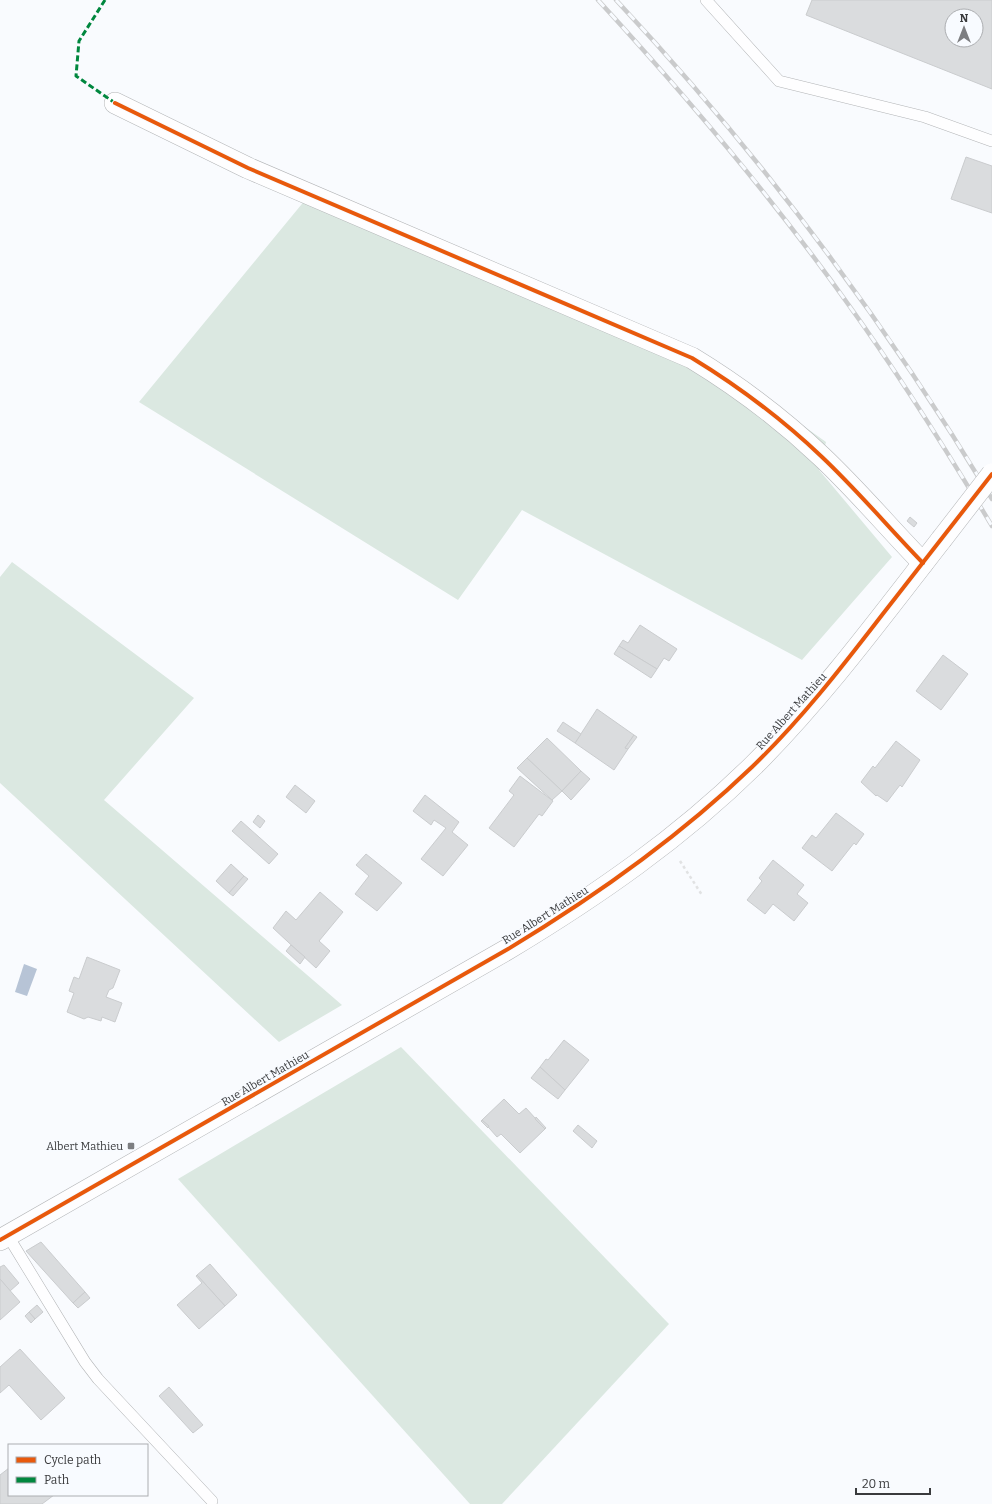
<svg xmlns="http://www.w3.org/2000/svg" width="992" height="1504" font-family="Bitter,serif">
<rect width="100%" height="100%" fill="#f9fbfe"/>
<g fill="#dbe8e1">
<path d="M315,188l388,166 123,88 -7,28 73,87 -90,103 -280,-150 -64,90 -319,-198z"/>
<path d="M12,562l182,136 -90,102 238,205 -63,37 -279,-259v-206z"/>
<path d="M401,1047l268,277 -167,180h-32l-292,-325z"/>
</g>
<path fill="#b7c4d6" d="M24,964l13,5 -10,27 -12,-4z"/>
<g fill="#dadcde" stroke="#caccce" fill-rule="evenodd">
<path d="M812,0h180v89l-186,-74zM952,16h24v24h-24z"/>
<path d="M966,157l26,9v47l-41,-14z"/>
<path d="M910,517l7,6 -3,4 -7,-6z"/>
<path d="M640,625l37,24 -8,12 -5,-3 -7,11 -38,-23 4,-6 5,3z"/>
<path d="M619,646l38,23 -6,9 -37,-24z"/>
<path d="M943,655l25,19 -27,36 -25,-19z"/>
<path d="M597,709l37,26 -9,13 3,1 -14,21 -39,-27z"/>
<path d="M563,722l18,12 -6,9 -18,-12z"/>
<path d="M634,735l3,2 -9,12 -3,-1z"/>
<path d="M547,738l34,33 -19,20 -35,-33z"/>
<path d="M896,741l24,19 -18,27 -2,-2 -13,17 -10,-7 -1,1 -15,-14 12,-16 2,2z"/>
<path d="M527,758l35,33 -10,9 -35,-32z"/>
<path d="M581,771l9,8 -19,21 -9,-9z"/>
<path d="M520,776l33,25 -11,15 -3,-2 -25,33 -25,-19 25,-33 -5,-4z"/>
<path d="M295,785l20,16 -9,12 -20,-16z"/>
<path d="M425,795l34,27 -7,10 16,13 -25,31 -22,-17 25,-31 -12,-8 -3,5 -18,-14z"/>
<path d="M836,813l28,21 -8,11 -2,-2 -22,28 -30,-23 10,-13 4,3z"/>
<path d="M258,815l7,6 -5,7 -7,-6z"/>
<path d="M241,821l37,33 -9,10 -37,-33z"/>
<path d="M366,854l36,29 -25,28 -22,-17 14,-18 -13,-11z"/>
<path d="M773,860l31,25 -7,9 11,9 -14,18 -21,-17 -8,10 -18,-14 15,-19 -3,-3z"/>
<path d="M231,864l13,12 -15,17 -13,-12z"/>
<path d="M244,876l4,3 -15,17 -4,-3z"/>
<path d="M320,892l23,20 -24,29 11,10 -14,17 -43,-40 13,-17 10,9z"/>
<path d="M291,945l14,12 -5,7 -14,-13z"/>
<path d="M87,957l33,13 -7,18 -4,2 -3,7 16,6 -7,19 -13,-5 -1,4 -13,-4 -4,2 -17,-7 7,-19 -5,-2 5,-14 5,2z"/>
<path d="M564,1040l25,20 -24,30 -25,-23 6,-8 2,1z"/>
<path d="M540,1067l25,23 -7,9 -27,-21z"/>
<path d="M504,1099l15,15 7,-6 19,21 -25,24 -19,-19 -4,3 -15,-17z"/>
<path d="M536,1117l10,11 -1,1 -10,-10z"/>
<path d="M482,1120l7,6 -1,2 -7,-7z"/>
<path d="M578,1125l19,16 -5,7 -19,-17z"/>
<path d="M41,1242l44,50 -12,11 -47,-52z"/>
<path d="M210,1264l27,31 -12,11 -28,-31z"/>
<path d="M4,1265l15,18 -9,8 -10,-12v-12z"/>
<path d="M197,1275l28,31 -26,23 -22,-24 25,-22 -6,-7z"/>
<path d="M0,1279l20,23 -20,18z"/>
<path d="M85,1292l5,6 -12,10 -5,-5z"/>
<path d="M37,1305l6,7 -8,7 -6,-7z"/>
<path d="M29,1312l6,7 -4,4 -6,-7z"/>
<path d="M20,1349l45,49 -24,22 -32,-35 -9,8v-26z"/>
<path d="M169,1387l34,38 -10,8 -34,-37z"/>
<path d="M9,1468v27h45l-12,9h-42v-29z"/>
</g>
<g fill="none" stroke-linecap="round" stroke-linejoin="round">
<defs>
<g id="lane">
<path d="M706,0l73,81 146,36 67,24"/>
<path d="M8,1236l77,126 13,17 114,122"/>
</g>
<g id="street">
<path d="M115,103l133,65 444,190c46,28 91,62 130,99 36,34 67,71 101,106"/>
<path d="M0,1240l508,-291c88,-53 172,-111 246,-184 69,-69 127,-148 187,-225"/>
</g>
</defs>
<use href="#lane" stroke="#b3b5b7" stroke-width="12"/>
<use href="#street" stroke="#b3b5b7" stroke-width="22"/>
<path stroke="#e1e2e3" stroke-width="2.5" stroke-dasharray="3 3" stroke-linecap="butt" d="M680,861l22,34"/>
<use href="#lane" stroke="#fefeff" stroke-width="11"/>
<use href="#street" stroke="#fefeff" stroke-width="21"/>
<defs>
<g id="rail">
<path d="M598,0c89,97 174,197 250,304 52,72 99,147 144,222"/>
<path d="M616,0c143,153 268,320 376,499"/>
</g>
</defs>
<use href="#rail" stroke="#cacbcc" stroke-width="4.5"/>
<use href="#rail" stroke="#f8fbff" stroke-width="3" stroke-dasharray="9" stroke-linecap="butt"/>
<defs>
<path id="street-bridge" d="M941,540l51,-66"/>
</defs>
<use href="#street-bridge" stroke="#b3b5b7" stroke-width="22" stroke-linecap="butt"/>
<use href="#street-bridge" stroke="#fefeff" stroke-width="21"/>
<path stroke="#00873e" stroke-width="3" stroke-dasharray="6 3" stroke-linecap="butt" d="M105,0l-26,41 -3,35 39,27"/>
<defs>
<g id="cycleway">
<path d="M115,103l133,65 444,190c46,28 91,62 130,99 36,34 67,71 101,106"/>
<path d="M0,1240l508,-291c88,-53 170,-111 244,-182 48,-46 90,-100 130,-152 37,-47 73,-94 110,-141"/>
</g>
</defs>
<use href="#cycleway" stroke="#f8fbff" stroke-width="6"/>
<use href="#cycleway" stroke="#e8590c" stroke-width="4"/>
</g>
<rect fill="#7d7e81" stroke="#f8fbff" stroke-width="1.5" x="127" y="1142" width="8" height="8" rx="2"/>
<g text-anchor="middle" stroke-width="3" stroke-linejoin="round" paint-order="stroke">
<g font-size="11" fill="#3a3b3d" stroke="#f8fbff">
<text transform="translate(791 711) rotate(-48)" y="4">Rue Albert Mathieu</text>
<text transform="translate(545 915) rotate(-32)" y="4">Rue Albert Mathieu</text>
<text transform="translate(265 1078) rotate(-30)" y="4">Rue Albert Mathieu</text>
</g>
<g font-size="11" fill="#3a3b3d" stroke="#f8fbff" text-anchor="end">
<text x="123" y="1150">Albert Mathieu</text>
</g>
</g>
<rect x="8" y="1444" width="140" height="52" fill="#f8fbff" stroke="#acaeb1"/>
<rect x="16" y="1457" width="20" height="6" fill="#e8590c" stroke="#acaeb1"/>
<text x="44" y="1464" font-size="12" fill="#3a3b3d">Cycle path</text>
<rect x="16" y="1477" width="20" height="6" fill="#00873e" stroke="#acaeb1"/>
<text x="44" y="1484" font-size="12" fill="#3a3b3d">Path</text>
<g transform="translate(964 28)"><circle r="19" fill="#f8fbff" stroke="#acaeb1"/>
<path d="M0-3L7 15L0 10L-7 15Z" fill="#7d7e81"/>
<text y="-6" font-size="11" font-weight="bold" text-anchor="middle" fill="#3a3b3d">N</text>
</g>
<path d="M856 1488v6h74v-6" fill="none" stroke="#3a3b3d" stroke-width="2"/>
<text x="862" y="1488" font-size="12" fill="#3a3b3d" stroke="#f8fbff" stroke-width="3" paint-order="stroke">20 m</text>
</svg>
